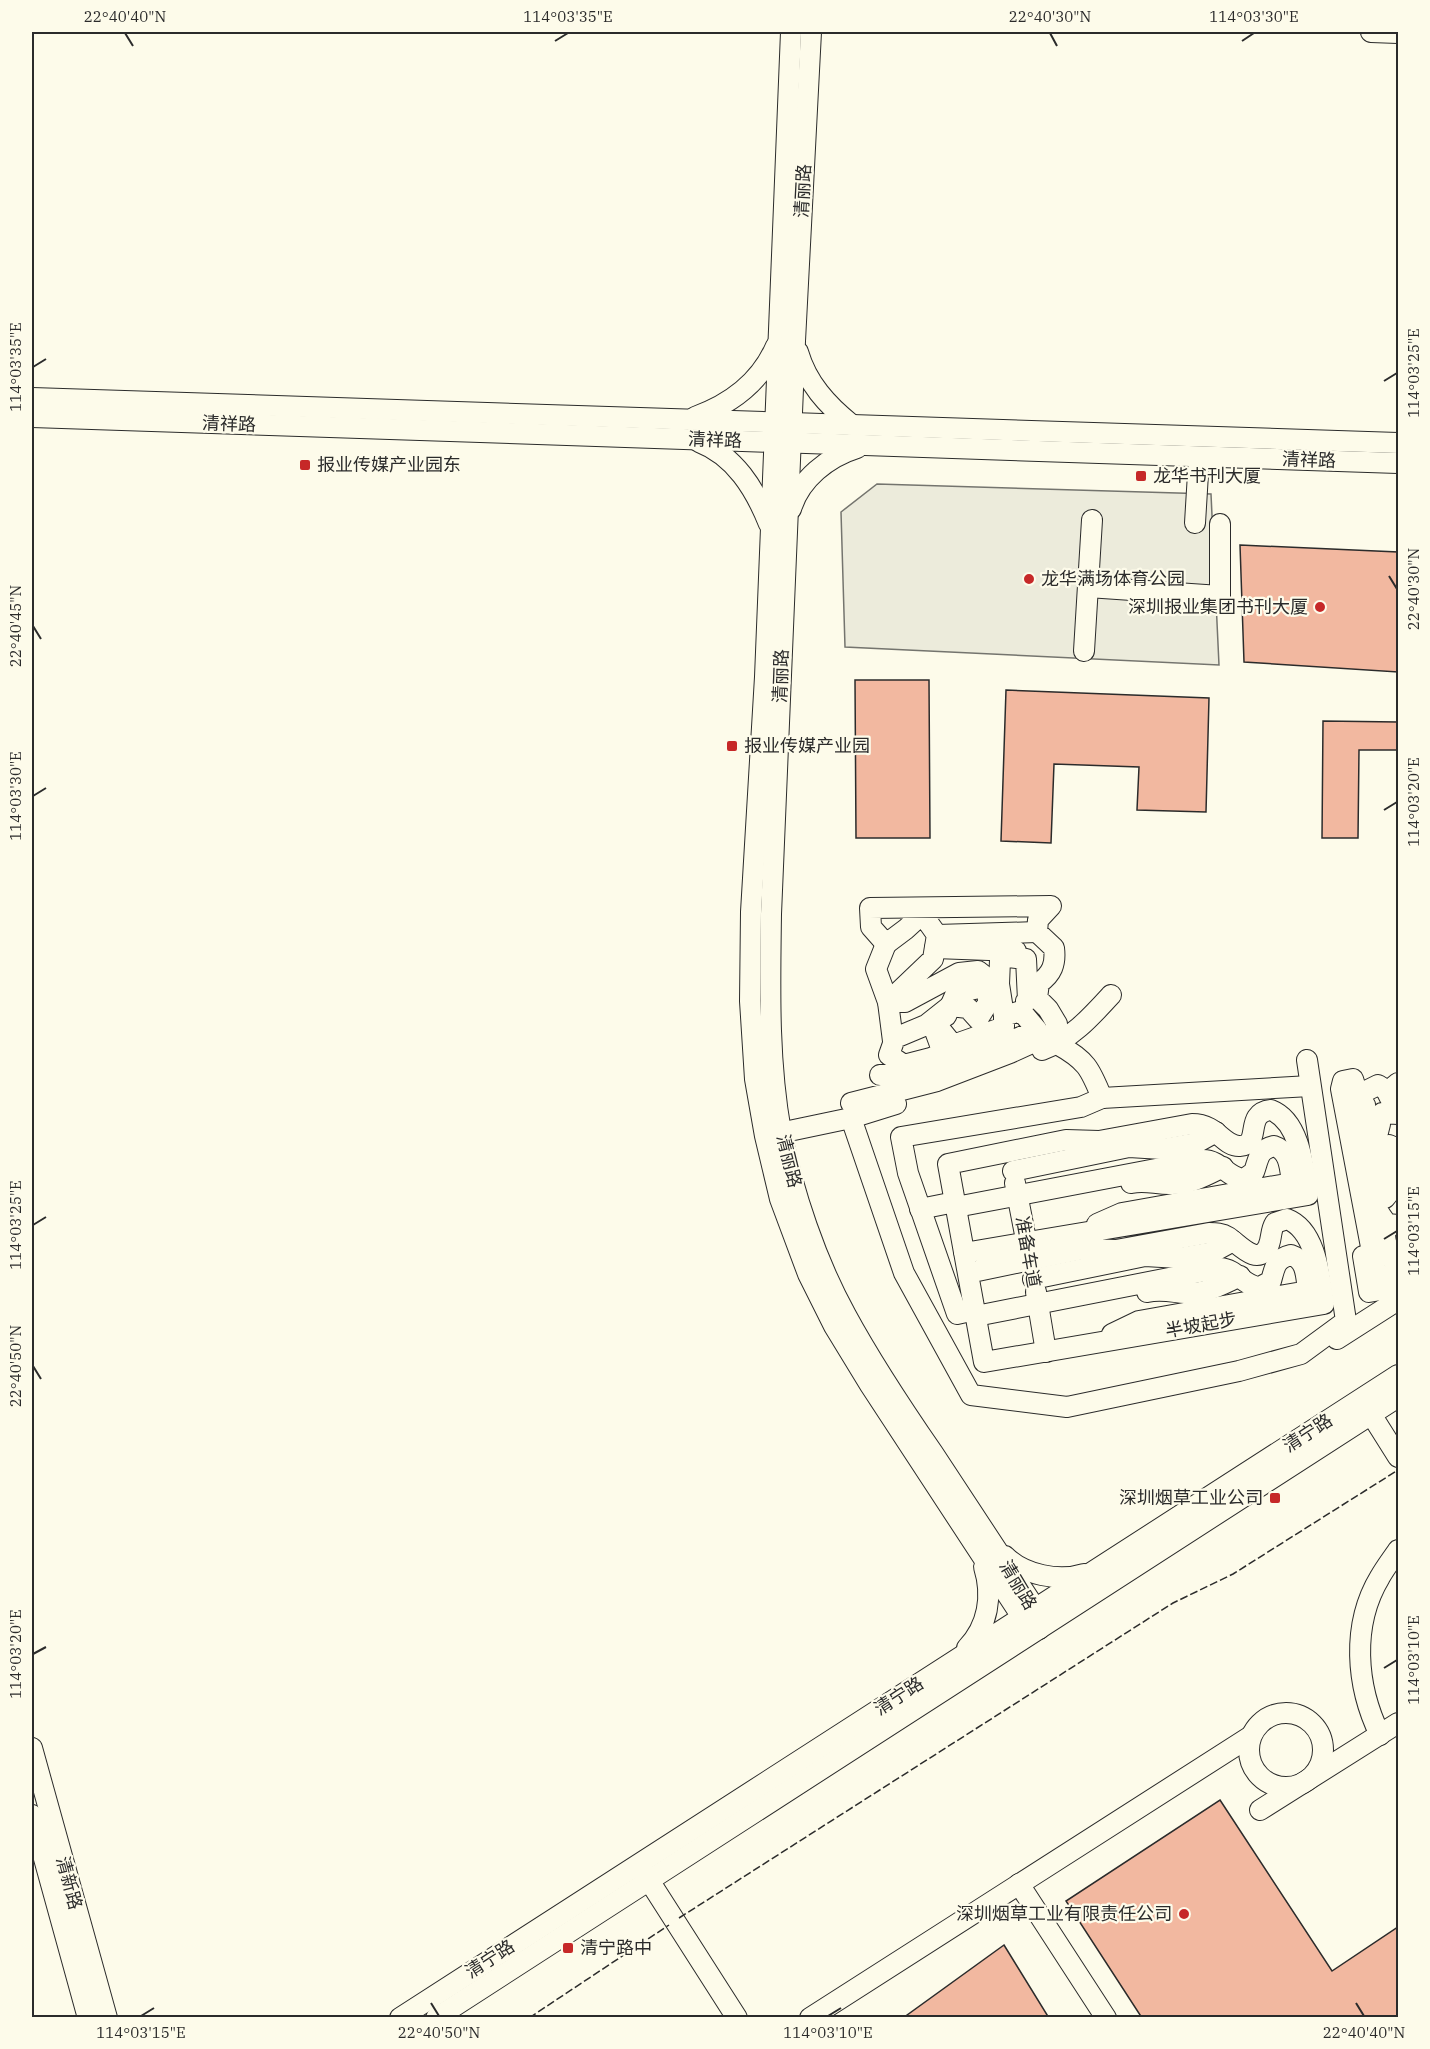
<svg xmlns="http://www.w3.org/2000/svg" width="1430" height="2049" font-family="'IBM Plex Serif','Noto Sans SC',serif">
<rect width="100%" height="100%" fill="#fdfbea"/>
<path fill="#ecebdb" stroke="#74746e" stroke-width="1.5" d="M877,484l334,10 8,171 -374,-18 -4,-135z"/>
<g fill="#f2b8a0" stroke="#2b2b2b" stroke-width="1.5">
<path d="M1240,545l158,7v120l-154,-10z"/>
<path d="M855,680h74l1,158h-74z"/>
<path d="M1006,690l203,8 -3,114 -69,-2 2,-43 -85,-3 -3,79 -50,-2z"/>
<path d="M1323,721l75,1v28h-39l-1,88h-36z"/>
<path d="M1220,1800l112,171 66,-44v91h-256l-76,-117z"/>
<path d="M1004,1945l45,73h-146z"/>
</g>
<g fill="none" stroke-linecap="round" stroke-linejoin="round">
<defs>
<g id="minor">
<path d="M791,32l-26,645 -14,235 -1,89 5,78 10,57 15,63 28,75 26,52 36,59 152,232 17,12"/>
<path d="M811,32l-16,309 -24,573c-1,73 -3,146 10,218 12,60 35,129 65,183 26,48 56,93 87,138 34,52 68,104 102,155l4,21"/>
<path d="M1371,32l27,1"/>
<path d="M798,352c9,31 29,53 54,73"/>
<path d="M32,398l1366,45"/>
<path d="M32,417l1366,46"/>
<path d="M695,417c36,-13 66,-36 81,-71"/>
<path d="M699,442c36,14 56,47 70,82"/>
<path d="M791,509c9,-30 37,-52 66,-61"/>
<path d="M1195,523l4,-66"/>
<path d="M1088,587l132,9v-72"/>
<path d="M1084,651l8,-131"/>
<path d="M937,935l100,-3"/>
<path d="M886,944l-10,25 12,33 5,39"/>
<path d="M935,948l81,3"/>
<path d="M946,1016l10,-23 32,-7"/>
<path d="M1004,1016l-5,-32 1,-24 8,-3 18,2 2,41 -2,1"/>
<path d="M1057,1044c29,16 33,24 45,54l208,-12"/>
<path d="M1042,1050c29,-11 48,-32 69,-55"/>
<path d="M1358,1095l20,-10 8,5 4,8 2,-10 6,-5"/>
<path d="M851,1103l86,-22 73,-28 44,-20 3,-9 -9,-15 -11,-11 2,-15c13,-9 17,-19 15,-35l-17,-16 1,-12 13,-14 -181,2 1,19 15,17 20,-15 12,-11h7l12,17 -4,24 -45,43h17l54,-29 19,-2 9,7 1,25 -10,16 -10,-11 -18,-2 -24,19 -31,13 -6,17 15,10 27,-7 12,-5 -8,-22 5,-2 13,16 51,-18v-11l17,-5 16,19 -66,28 -58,15 -33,2"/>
<path d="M1398,1114l-16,-1 -3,3 1,8 -2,8 -10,5c-11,-7 -9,-22 -3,-32l-7,-10 -5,-16 -10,2 -2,8 34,179 5,9 18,-2"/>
<path d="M851,1118l53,155 67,122 96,12 172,-36 62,-17 45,-33 -39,-261"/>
<path d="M770,1135l81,-17 45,-14"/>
<path d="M1368,1137c-1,10 -4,19 4,27l16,-1c2,12 6,26 -3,35h-11"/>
<path d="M1367,1158l22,-13 7,3 2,7"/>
<path d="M1376,1163c-10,12 -1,13 0,23 0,1 -2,10 -2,10 0,11 7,20 13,28l11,1"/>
<path d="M1013,1171l116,-24 33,2 34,-6 20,-11"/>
<path d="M1015,1183l14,72"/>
<path d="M1131,1183c14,-3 24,1 38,1 20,1 36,-8 54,-17"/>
<path d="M956,1207l247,-47c18,0 24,18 41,19l10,-7c5,-14 4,-22 20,-26 16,5 16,23 18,37l-170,30 -25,11"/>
<path d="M920,1209l35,-7"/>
<path d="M1387,1224c-5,14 1,24 6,37"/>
<path d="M964,1253l344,-58c-4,-26 -8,-74 -37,-85 -28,3 -8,35 -31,36 -17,1 -22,-22 -48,-22l-93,17 -33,-1 -118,24c12,66 24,132 36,198l340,-58c-4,-27 -8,-74 -37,-85l-12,4c-5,8 -3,16 -7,24 -11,20 -29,-3 -40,-10 -6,-4 -12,-4 -19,-4l-93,17 -33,-1 -115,24"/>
<path d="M1363,1256l6,36 29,-5"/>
<path d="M1033,1279l112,-23 34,2 34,-6 20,-11"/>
<path d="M1036,1292l10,60"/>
<path d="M1147,1292c14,-3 25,0 38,1 20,1 37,-8 55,-17"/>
<path d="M975,1310l-18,4 -49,-141 -7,-36 180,-30 21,-9"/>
<path d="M976,1316l244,-48c17,1 24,19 40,19l11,-6c4,-14 4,-22 20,-26 16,5 15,22 17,36l-169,30 -27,13"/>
<path d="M1337,1339l61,-39"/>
<path d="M1364,1403l34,54"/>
<path d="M1005,1556c19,19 54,26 79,18"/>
<path d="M967,1648c21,-22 26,-52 17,-81"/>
<circle cx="1286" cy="1750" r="37"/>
<path d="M1380,1735c-24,-49 -29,-110 0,-158 5,-9 12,-18 18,-27"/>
<path d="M32,1748l75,270"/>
<path d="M1260,1810l138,-87"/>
<path d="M32,1815l56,203"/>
<path d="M643,1871l94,147"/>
<path d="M1019,1884l87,134"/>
<path d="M400,2018l998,-643"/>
<path d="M436,2018l962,-621"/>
<path d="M810,2018l441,-282"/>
</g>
</defs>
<use href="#minor" stroke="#2b2b2b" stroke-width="22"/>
<use href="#minor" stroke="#fdfbea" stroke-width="20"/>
<g stroke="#2b2b2b" stroke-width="1.5" stroke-dasharray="8 3" stroke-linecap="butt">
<path d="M679,1918l494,-315 60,-29 165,-104"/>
<path d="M529,2018l140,-93"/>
</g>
</g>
<path fill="none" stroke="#2b2b2b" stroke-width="2" d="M125,33l8,13M1050,33l7,13M555,41l13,-8M1242,41l12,-8M33,367l13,-8M1384,381l13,-8M1389,576l8,13M33,626l8,13M33,796l13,-8M1384,810l13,-8M33,1225l13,-8M1384,1239l13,-8M33,1366l8,13M33,1654l13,-7M1384,1668l13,-8M431,2003l8,13M1356,2003l8,13M141,2016l13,-8M828,2016l13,-8"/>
<g fill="#c62828" stroke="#fdfbea" stroke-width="2">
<rect x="299" y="459" width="12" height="12" rx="3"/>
<rect x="1135" y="470" width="12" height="12" rx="3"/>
<circle cx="1029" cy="579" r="6"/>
<circle cx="1320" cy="607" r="6"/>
<rect x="726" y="740" width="12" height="12" rx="3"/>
<rect x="1269" y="1492" width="12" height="12" rx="3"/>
<circle cx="1184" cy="1914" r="6"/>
<rect x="562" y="1942" width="12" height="12" rx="3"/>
</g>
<g text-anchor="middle" stroke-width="4.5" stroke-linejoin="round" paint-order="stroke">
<g font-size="18" fill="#2b2b2b" stroke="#fdfbea">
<text transform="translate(803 191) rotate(-87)" y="6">清丽路</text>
<text transform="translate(229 424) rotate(2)" y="6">清祥路</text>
<text transform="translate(715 440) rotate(2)" y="6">清祥路</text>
<text transform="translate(1309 460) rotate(2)" y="6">清祥路</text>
<text transform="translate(781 676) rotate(-88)" y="6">清丽路</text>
<text transform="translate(789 1161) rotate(76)" y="6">清丽路</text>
<text transform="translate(1028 1252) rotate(80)" y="6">准备车道</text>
<text transform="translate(1201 1325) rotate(-10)" y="6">半坡起步</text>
<text transform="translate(1308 1433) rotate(-33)" y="6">清宁路</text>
<text transform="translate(1018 1585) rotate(59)" y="6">清丽路</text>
<text transform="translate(899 1696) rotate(-33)" y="6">清宁路</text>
<text transform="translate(69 1883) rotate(75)" y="6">清新路</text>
<text transform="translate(490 1959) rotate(-33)" y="6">清宁路</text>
</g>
<g font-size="18" fill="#2b2b2b" stroke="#fdfbea" text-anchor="start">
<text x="317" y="471">报业传媒产业园东</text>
<text x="1153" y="482">龙华书刊大厦</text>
<text x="1041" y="585">龙华满场体育公园</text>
<text x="1308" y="613" text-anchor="end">深圳报业集团书刊大厦</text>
<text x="744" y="752">报业传媒产业园</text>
<text x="1263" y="1504" text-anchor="end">深圳烟草工业公司</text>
<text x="1172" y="1920" text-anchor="end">深圳烟草工业有限责任公司</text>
<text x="580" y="1954">清宁路中</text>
</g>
</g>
<rect width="1430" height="2049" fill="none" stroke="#fdfbea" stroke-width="66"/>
<rect x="33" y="33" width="1364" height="1983" fill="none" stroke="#2b2b2b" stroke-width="2"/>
<g font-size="15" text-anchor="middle" fill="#2b2b2b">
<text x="125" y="22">22°40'40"N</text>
<text x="568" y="22">114°03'35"E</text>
<text x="1050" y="22">22°40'30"N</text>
<text x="1254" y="22">114°03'30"E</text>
<text transform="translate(16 367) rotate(-90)" y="5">114°03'35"E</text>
<text transform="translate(1414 373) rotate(-90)" y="5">114°03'25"E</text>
<text transform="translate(1414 589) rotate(-90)" y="5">22°40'30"N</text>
<text transform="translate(16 626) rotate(-90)" y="5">22°40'45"N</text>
<text transform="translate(16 796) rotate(-90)" y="5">114°03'30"E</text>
<text transform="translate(1414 802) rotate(-90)" y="5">114°03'20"E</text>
<text transform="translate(16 1225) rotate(-90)" y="5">114°03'25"E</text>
<text transform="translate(1414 1231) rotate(-90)" y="5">114°03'15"E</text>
<text transform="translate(16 1366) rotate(-90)" y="5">22°40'50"N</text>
<text transform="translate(16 1654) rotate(-90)" y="5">114°03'20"E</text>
<text transform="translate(1414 1660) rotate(-90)" y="5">114°03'10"E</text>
<text x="141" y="2038">114°03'15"E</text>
<text x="439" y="2038">22°40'50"N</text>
<text x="828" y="2038">114°03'10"E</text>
<text x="1364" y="2038">22°40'40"N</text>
</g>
</svg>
